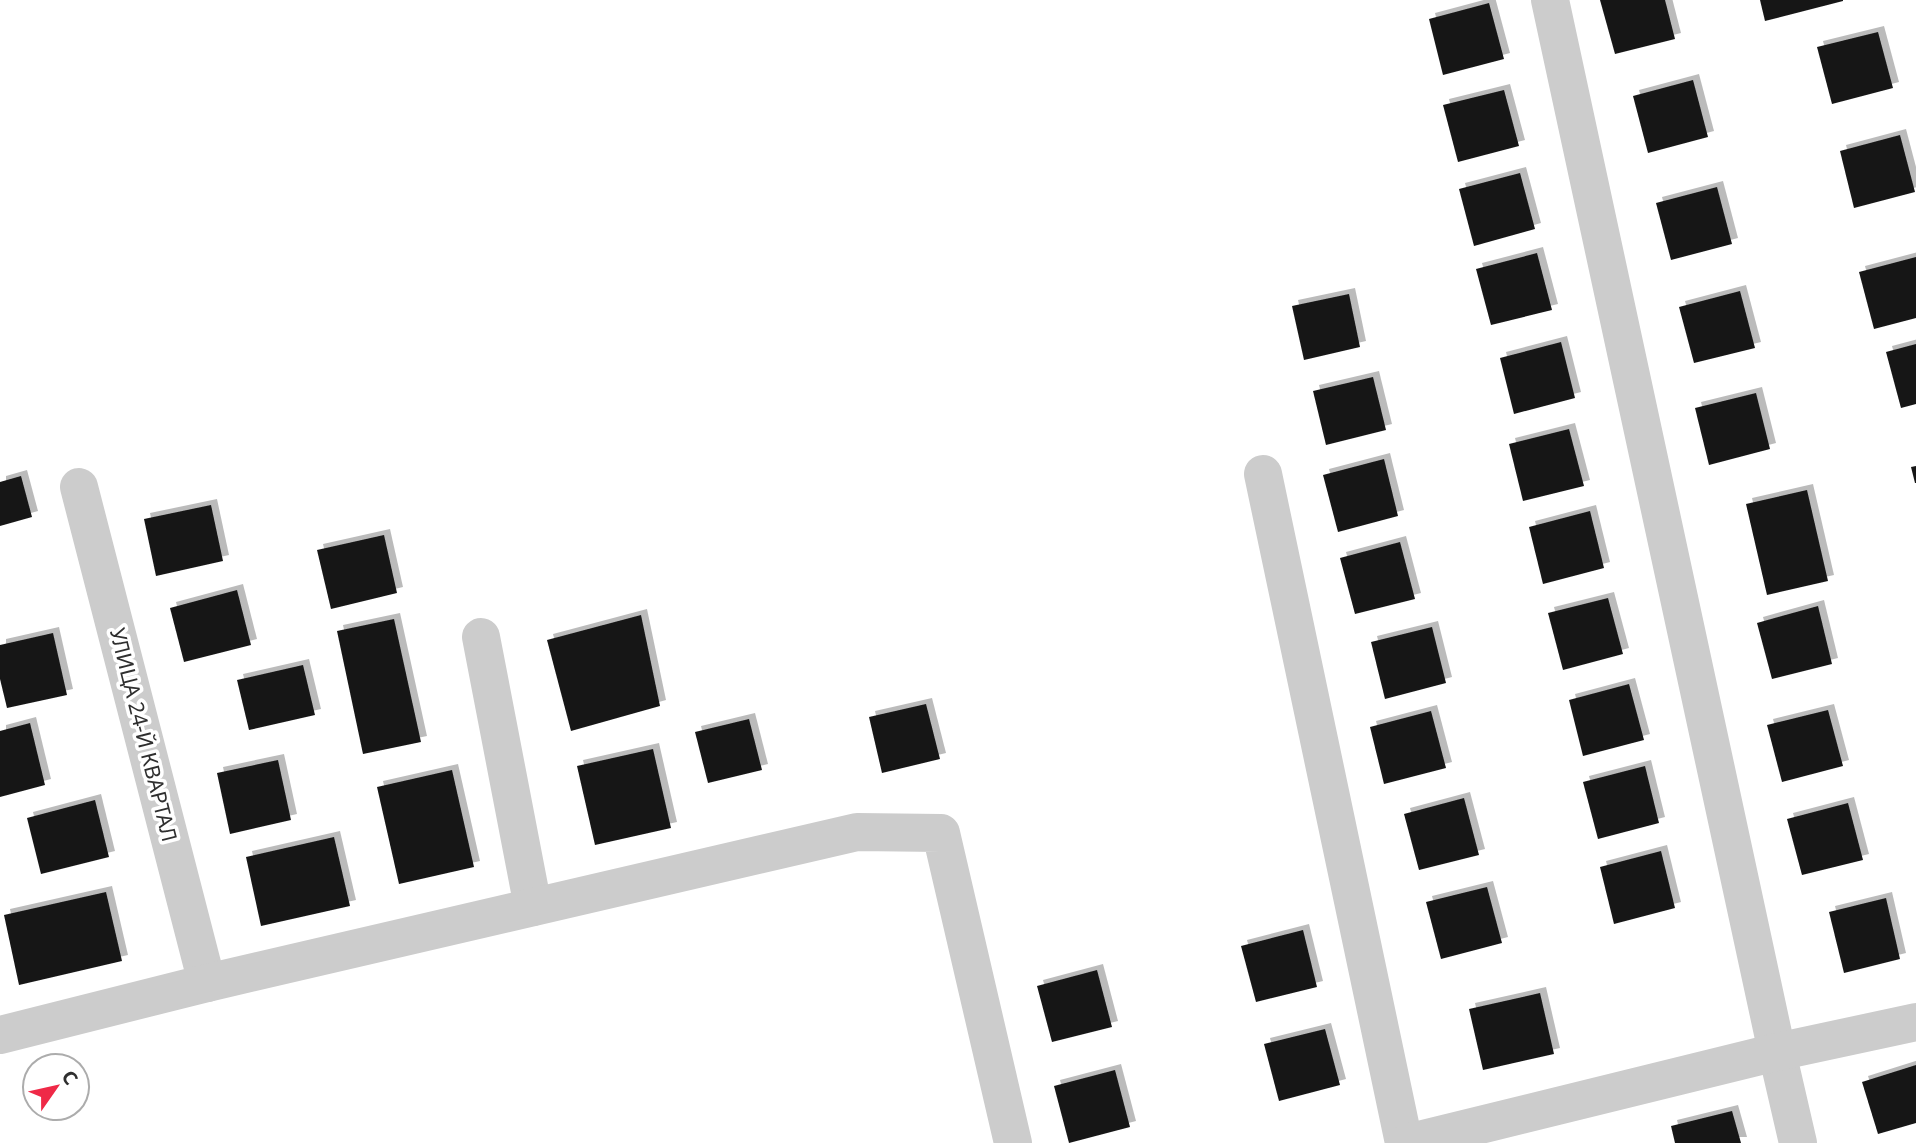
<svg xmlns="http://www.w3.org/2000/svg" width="1916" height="1143" font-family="'Noto Sans',sans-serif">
<defs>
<filter id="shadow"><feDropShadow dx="6" dy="-6" stdDeviation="0" flood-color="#0004"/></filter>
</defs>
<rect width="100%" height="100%" fill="#fff"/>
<g fill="#161616" filter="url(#shadow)">
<path d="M1600,0h65l10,39 -60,15z"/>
<path d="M1760,0h83v1l-78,20z"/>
<path d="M1489,3l15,56 -61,16 -14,-56z"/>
<path d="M1878,32l15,56 -61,16 -15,-57z"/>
<path d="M1693,80l15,57 -60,16 -15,-57z"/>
<path d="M1504,90l15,56 -61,16 -15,-57z"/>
<path d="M1900,135l15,57 -61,16 -14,-57z"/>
<path d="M1520,173l15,56 -61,17 -15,-57z"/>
<path d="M1717,187l15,57 -61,16 -15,-57z"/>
<path d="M1537,253l15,57 -61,15 -15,-56z"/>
<path d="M1916,257v61l-42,11 -15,-57z"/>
<path d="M1740,291l15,57 -61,15 -15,-56z"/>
<path d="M1349,294l11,53 -56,13 -12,-54z"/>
<path d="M1561,342l14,56 -61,16 -14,-56z"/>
<path d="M1916,344v60l-15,4 -15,-56z"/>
<path d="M1373,377l13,53 -60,15 -13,-54z"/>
<path d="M1756,393l14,56 -61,16 -14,-57z"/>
<path d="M1569,429l15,57 -61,15 -14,-57z"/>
<path d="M1384,459l14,57 -60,16 -15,-57z"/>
<path d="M1916,466v17h-1l-4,-16z"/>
<path d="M21,476l11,41 -32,9v-44z"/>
<path d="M1807,490l21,91 -61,14 -21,-91z"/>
<path d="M211,505l12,56 -67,15 -12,-57z"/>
<path d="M1590,511l14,57 -61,16 -14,-57z"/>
<path d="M384,535l13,58 -66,16 -14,-59z"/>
<path d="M1400,542l15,57 -60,15 -15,-56z"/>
<path d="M237,590l14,55 -67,17 -14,-54z"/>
<path d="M1608,598l15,56 -60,16 -15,-57z"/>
<path d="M1818,606l14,58 -60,15 -15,-56z"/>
<path d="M641,615l19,91 -89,25 -24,-91z"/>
<path d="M394,619l27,123 -58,12 -26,-123z"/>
<path d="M1432,627l14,56 -61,16 -14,-57z"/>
<path d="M53,633l14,62 -60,13 -7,-29v-34z"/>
<path d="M303,665l12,50 -66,15 -12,-50z"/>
<path d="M1629,684l15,56 -61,16 -14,-56z"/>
<path d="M926,704l14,55 -58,14 -13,-56z"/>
<path d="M1828,710l15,56 -61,16 -15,-57z"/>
<path d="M1431,711l15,57 -62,16 -14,-57z"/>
<path d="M749,719l13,51 -54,13 -13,-51z"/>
<path d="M30,723l15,62 -45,12v-66z"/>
<path d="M653,749l18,79 -76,17 -18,-79z"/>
<path d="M278,760l13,60 -61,14 -13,-61z"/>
<path d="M1645,766l14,57 -61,16 -15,-57z"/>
<path d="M452,770l22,97 -75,17 -22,-97z"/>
<path d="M1464,798l15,57 -60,15 -15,-56z"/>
<path d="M95,800l14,57 -68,17 -14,-56z"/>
<path d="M1848,803l15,57 -61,15 -15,-56z"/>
<path d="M334,837l16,69 -89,20 -15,-69z"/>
<path d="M1661,851l14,57 -61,16 -14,-57z"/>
<path d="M1487,887l15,56 -61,16 -15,-57z"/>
<path d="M106,892l16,69 -103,24 -15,-70z"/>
<path d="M1886,898l14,61 -56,14 -15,-61z"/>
<path d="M1303,930l14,57 -61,15 -15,-56z"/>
<path d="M1097,970l15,57 -60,15 -15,-56z"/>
<path d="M1540,993l14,61 -71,16 -14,-61z"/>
<path d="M1325,1029l15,56 -61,16 -15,-57z"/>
<path d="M1916,1065v58l-38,11 -16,-52z"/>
<path d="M1115,1070l15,57 -61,16 -15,-57z"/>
<path d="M1732,1111l9,32h-66l-4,-17z"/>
</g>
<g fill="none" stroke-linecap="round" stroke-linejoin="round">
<g stroke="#ccc" stroke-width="38">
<path d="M1550,0l227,1052 21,91"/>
<path d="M1263,474l141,669"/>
<path d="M79,487l128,496"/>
<path d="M481,637l52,270"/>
<path d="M0,1035l207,-52 650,-151 84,1 72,310"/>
<path d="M1407,1143l370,-91 139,-30"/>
</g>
</g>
<g text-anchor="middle" stroke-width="7" stroke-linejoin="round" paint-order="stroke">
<g font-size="21" fill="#2f2f2f" stroke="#fff">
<text transform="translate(143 735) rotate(76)" y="7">УЛИЦА 24-Й КВАРТАЛ</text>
</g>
</g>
<g transform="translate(56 1087) rotate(56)"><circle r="33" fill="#ffffff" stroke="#acacac" stroke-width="2"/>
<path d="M0-5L12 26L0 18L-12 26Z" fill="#ef2947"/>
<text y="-10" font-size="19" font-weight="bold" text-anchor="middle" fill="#2f2f2f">С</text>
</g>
</svg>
